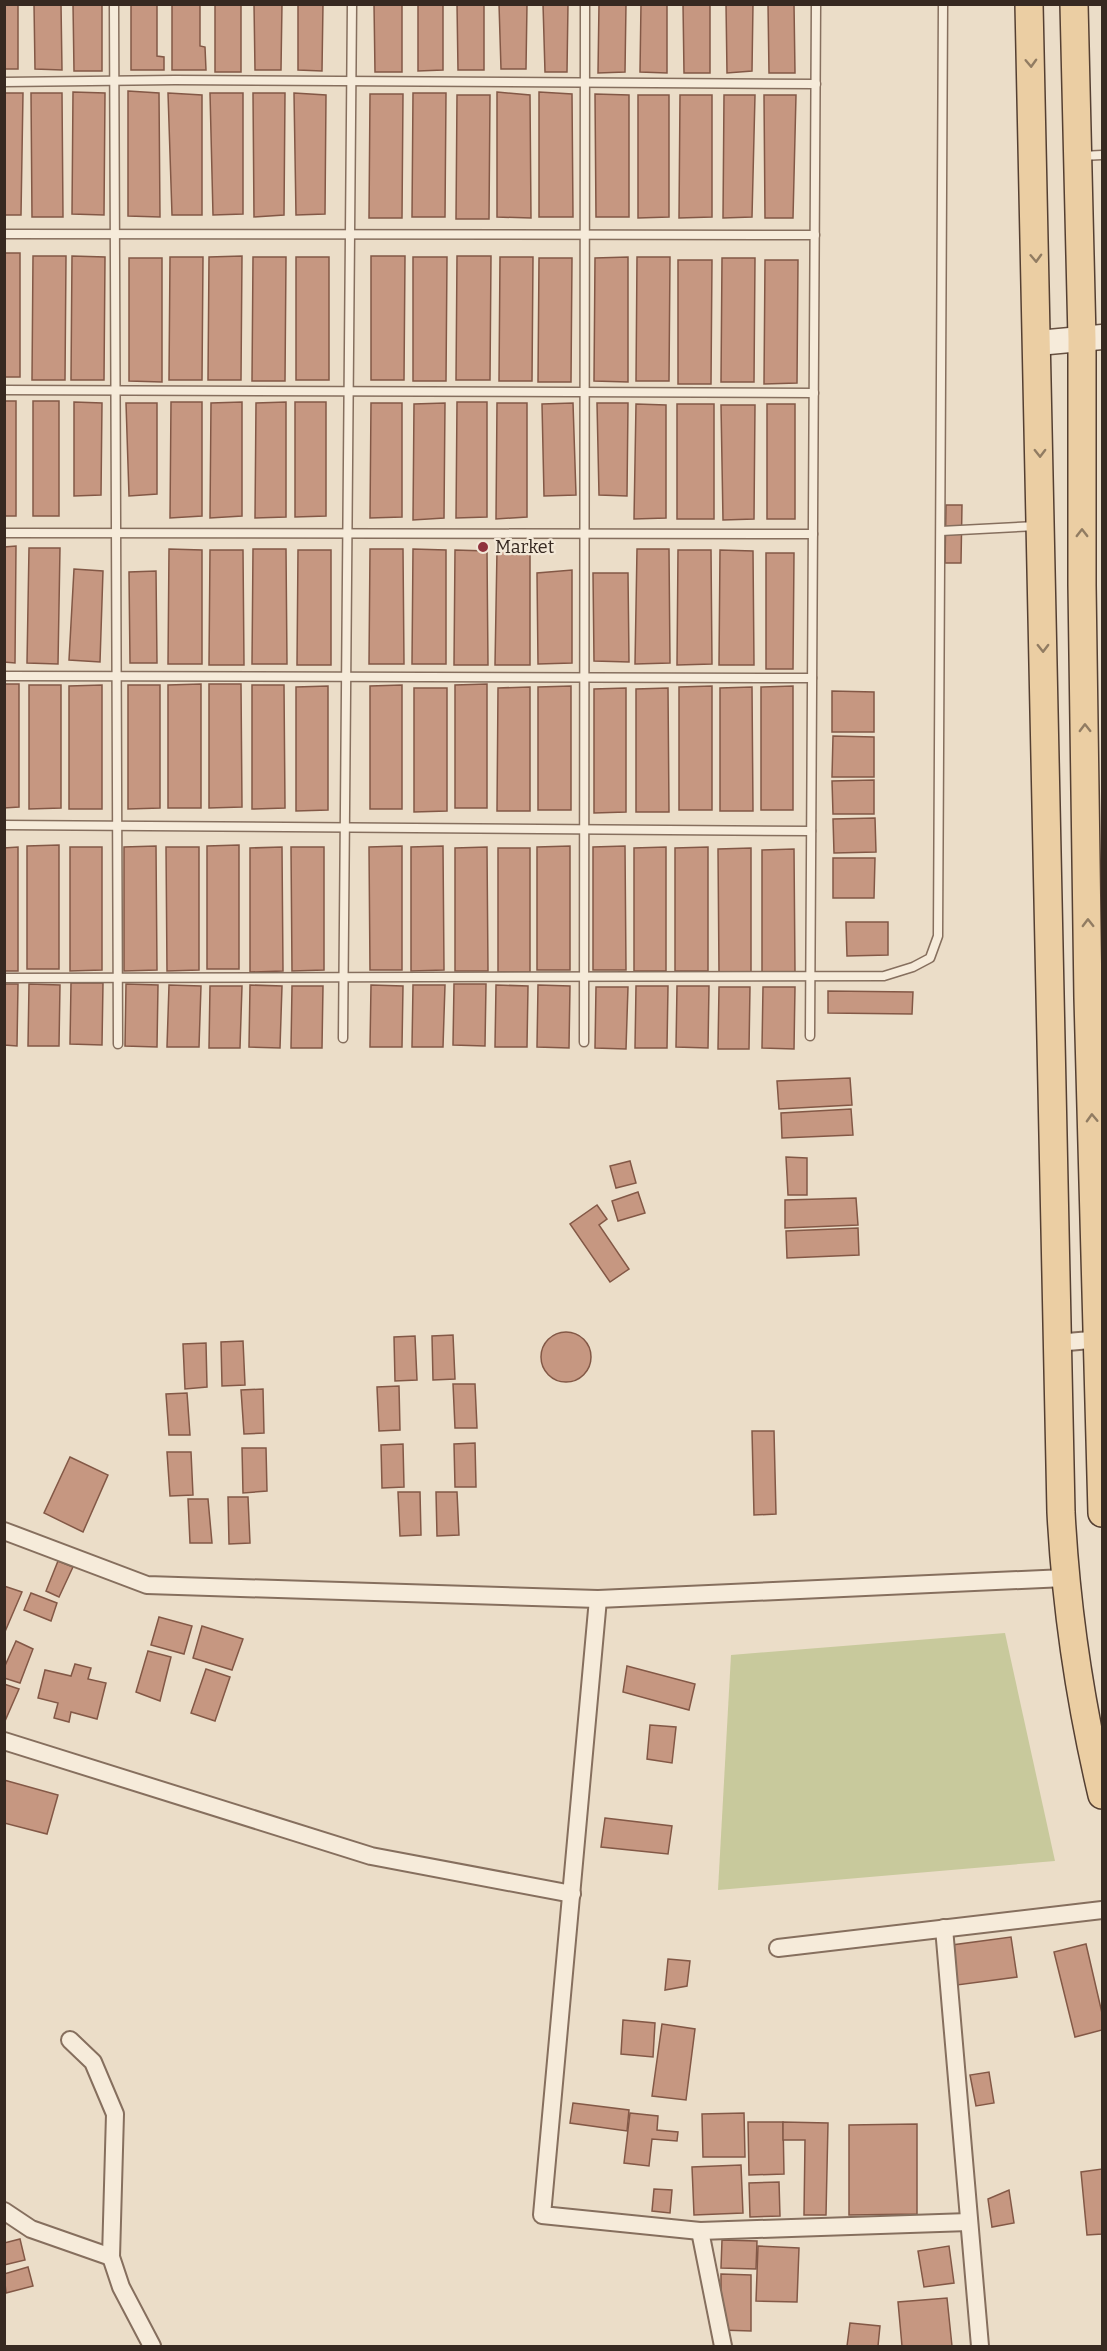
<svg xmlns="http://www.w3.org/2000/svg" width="1107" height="2351" font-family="Bitter,serif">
<rect width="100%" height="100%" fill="#ebddc8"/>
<path fill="#c8c99c" d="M1005,1633l50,228 -337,29 13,-235z"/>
<g fill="#c69781" stroke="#835846" stroke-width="1.5">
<rect x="4" y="4" width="14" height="65"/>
<path d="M34,4h27l1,66 -27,-1z"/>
<path d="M73,4h29v67h-28z"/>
<path d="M131,4h26v52l7,1v13h-33z"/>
<path d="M172,4h28v42l5,1 1,23h-34z"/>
<rect x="215" y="4" width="26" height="68"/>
<path d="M254,4h28l-1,66h-26z"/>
<path d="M298,4h25l-1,67 -24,-1z"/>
<path d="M374,4h28v68h-27z"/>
<path d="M418,4h25v66l-25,1z"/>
<path d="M457,4h27v66h-26z"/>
<path d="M499,4h28l-1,65h-25z"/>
<path d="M543,4h25l-1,68h-22z"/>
<path d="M599,4h27l-1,68 -27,1z"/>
<path d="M641,4h26v69l-27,-1z"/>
<path d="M683,4h27v69h-26z"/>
<path d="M726,4h27l-1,67 -25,2z"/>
<path d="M768,4h26l1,69h-26z"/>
<path d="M128,91l31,2 1,124 -32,-1z"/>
<path d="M73,92l32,1 -1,122 -32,-1z"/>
<path d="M497,92l33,3 1,123 -34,-1z"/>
<path d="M539,92l33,2 1,123h-34z"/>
<path d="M4,93h19l-2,122h-17z"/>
<path d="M31,93h31l1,124h-31z"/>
<path d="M168,93l34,2v120h-30z"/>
<path d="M210,93h33v121l-30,1z"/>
<path d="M253,93h32l-1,122 -30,2z"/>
<path d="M294,93l32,2 -1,119 -29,1z"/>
<path d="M413,93h33l-1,124h-33z"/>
<path d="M370,94h33l-1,124h-33z"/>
<path d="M595,94l34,1v122h-33z"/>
<path d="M457,95h33l-1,124h-33z"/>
<path d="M638,95h31v122l-31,1z"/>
<path d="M680,95h32v122l-33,1z"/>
<path d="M724,95h31l-3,122 -29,1z"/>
<path d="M764,95h32l-3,123h-28z"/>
<rect x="4" y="253" width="16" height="124"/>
<path d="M33,256h33l-1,124h-33z"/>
<path d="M72,256l33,1 -1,123h-33z"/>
<path d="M242,256l-1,124h-33l1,-123z"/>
<path d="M371,256h34l-1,124h-33z"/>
<path d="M457,256h34l-1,124h-34z"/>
<path d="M170,257h33l-1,123h-33z"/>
<path d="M253,257h33l-1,124h-33z"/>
<rect x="296" y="257" width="33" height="123"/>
<path d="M413,257h34l-1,124h-33z"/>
<path d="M500,257h33l-1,124h-33z"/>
<path d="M628,257v125l-34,-1 1,-123z"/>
<path d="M637,257h33l-1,124h-33z"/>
<path d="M129,258h33v124l-33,-1z"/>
<path d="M539,258h33l-1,124h-33z"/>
<path d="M722,258h33l-1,124h-33z"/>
<path d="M678,260h34l-1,124h-33z"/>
<path d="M765,260h33l-1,123 -33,1z"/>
<rect x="4" y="401" width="12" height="115"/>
<rect x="33" y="401" width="26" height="115"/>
<path d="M74,402l28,1 -1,92 -27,1z"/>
<path d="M171,402h31v114l-32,2z"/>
<path d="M242,402v114l-32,2 1,-115z"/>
<path d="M286,402v115l-31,1 1,-115z"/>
<path d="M295,402h31v114l-31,1z"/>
<path d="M457,402h30v115l-31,1z"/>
<path d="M126,403h31v91l-28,2z"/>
<path d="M371,403h31v114l-32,1z"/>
<path d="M445,403l-1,115 -31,2 1,-116z"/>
<path d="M497,403h30v114l-31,2z"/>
<path d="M573,403l3,92 -32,1 -2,-92z"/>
<path d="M597,403h31l-1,93 -28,-1z"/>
<path d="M636,404l30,1v113l-32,1z"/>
<rect x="677" y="404" width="37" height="115"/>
<rect x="767" y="404" width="28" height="115"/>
<path d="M721,405h34l-1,114 -31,1z"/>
<path d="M946,505h16l-1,58h-16z"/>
<path d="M16,546l-1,117 -11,-1v-115z"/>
<path d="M29,548h31l-2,116 -31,-1z"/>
<path d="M169,549l33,1v114h-34z"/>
<path d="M253,549h33l1,115h-35z"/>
<path d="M370,549h33l1,115h-35z"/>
<path d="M413,549l33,1v114h-34z"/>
<path d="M637,549h32l1,114 -35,1z"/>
<path d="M210,550h33l1,115h-35z"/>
<path d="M298,550h33v115h-34z"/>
<path d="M455,550l32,1 1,114h-34z"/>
<path d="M497,550l33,1v114h-35z"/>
<path d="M678,550h33l1,114 -35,1z"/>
<path d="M720,550l33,1 1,114h-35z"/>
<path d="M766,553h28l-1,116h-27z"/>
<path d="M74,569l29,2 -3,91 -31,-2z"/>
<path d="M572,570v93l-34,1 -1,-91z"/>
<path d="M156,571l1,92h-27l-1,-91z"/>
<path d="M593,573h35l1,89 -35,-1z"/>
<path d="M4,684h15v123l-15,1z"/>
<path d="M201,684v124h-33v-123z"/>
<path d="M209,684h32l1,123 -33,1z"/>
<path d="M487,684v124h-32v-123z"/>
<path d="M29,685h32v123l-32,1z"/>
<path d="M102,685v124h-33v-123z"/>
<path d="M128,685h32v123l-32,1z"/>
<path d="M252,685h32l1,123 -33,1z"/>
<path d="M402,685v124h-32v-123z"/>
<path d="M328,686v124l-32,1v-124z"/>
<path d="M571,686v124h-33v-123z"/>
<path d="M712,686v124h-33v-123z"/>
<path d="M793,686v124h-32v-123z"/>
<path d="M530,687v124h-33l1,-123z"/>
<path d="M752,687l1,124h-33v-123z"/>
<path d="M414,688h33v123l-33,1z"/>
<path d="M626,688v124l-32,1v-124z"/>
<path d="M668,688l1,124h-33v-123z"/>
<path d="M832,691l42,1v40h-42z"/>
<path d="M833,736l41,1v40h-42z"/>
<path d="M874,780v34h-41l-1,-33z"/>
<path d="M875,818l1,34 -42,1 -1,-34z"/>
<path d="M59,845v124h-32v-123z"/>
<path d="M239,845v124h-32v-123z"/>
<path d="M156,846l1,124 -33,1v-124z"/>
<path d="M402,846v124h-32l-1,-123z"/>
<path d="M443,846l1,124 -33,1v-124z"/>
<path d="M570,846v124h-33v-123z"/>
<path d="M625,846l1,124h-33v-123z"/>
<path d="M18,847v124h-14v-123z"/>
<path d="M70,847h32v123l-32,1z"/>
<path d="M166,847h33v123l-32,1z"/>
<path d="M282,847l1,124 -33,1v-124z"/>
<path d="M291,847h33v123l-32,1z"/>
<path d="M487,847l1,124h-33v-123z"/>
<path d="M666,847v124h-32v-123z"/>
<path d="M708,847v124h-33v-123z"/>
<rect x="498" y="848" width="32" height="124"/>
<path d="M751,848v124h-32l-1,-123z"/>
<path d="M794,849l1,124h-33v-123z"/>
<path d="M833,858h42l-1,40h-41z"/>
<path d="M846,922h42v33l-41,1z"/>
<path d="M71,983h32l-1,62 -32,-1z"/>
<path d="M4,984h14l-1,62 -13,-1z"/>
<path d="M29,984l31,1 -1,61h-31z"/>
<path d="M126,984l32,1 -1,62 -32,-1z"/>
<path d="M454,984h32l-1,62 -32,-1z"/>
<path d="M169,985l32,1 -2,61h-32z"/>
<path d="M250,985l32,1 -2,62 -31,-1z"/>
<path d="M371,985l32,1 -1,61h-32z"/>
<path d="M413,985h32l-2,62h-31z"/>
<path d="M496,985l32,1 -1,61h-32z"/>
<path d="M538,985l32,1 -1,62 -32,-1z"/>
<path d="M210,986h32l-2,62h-31z"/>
<path d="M292,986h31l-1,62h-31z"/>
<path d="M636,986h32l-1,62h-32z"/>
<path d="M677,986h32l-1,62 -32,-1z"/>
<path d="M596,987h32l-2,62 -31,-1z"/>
<path d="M719,987h31l-1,62h-31z"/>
<path d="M763,987h32l-1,62 -32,-1z"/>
<path d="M828,991l85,1 -1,22 -84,-1z"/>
<path d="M850,1078l2,27 -73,4 -2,-28z"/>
<path d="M851,1109l2,26 -71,3 -1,-25z"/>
<path d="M786,1157l21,1v37h-19z"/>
<path d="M630,1161l6,22 -20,5 -6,-22z"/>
<path d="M638,1192l7,21 -27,8 -6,-20z"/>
<path d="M856,1198l2,27 -73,3v-28z"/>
<path d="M597,1205l10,14 -8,6 30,44 -19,13 -40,-58z"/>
<path d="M858,1228l1,27 -72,3 -1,-27z"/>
<circle cx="566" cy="1357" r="25"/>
<path d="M453,1335l2,44 -22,1 -1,-44z"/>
<path d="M415,1336l2,44 -22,1 -1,-44z"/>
<path d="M243,1341l2,44 -23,1 -1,-44z"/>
<path d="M206,1343l1,44 -22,2 -2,-45z"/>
<path d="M453,1384h22l2,44h-22z"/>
<path d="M399,1386l1,44 -21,1 -2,-44z"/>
<path d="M263,1389l1,44 -20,1 -3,-44z"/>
<path d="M187,1393l3,42h-21l-3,-41z"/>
<path d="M752,1431h22l2,83 -22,1z"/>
<path d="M475,1443l1,44h-21l-1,-43z"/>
<path d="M403,1444l1,43 -22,1 -1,-43z"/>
<path d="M242,1448h24l1,43 -24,2z"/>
<path d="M167,1452h24l2,43 -23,1z"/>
<path d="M70,1457l38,18 -25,57 -39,-19z"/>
<path d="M398,1492h22l1,43 -21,1z"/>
<path d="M436,1492h21l2,43 -22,1z"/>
<path d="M228,1497h20l2,46 -21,1z"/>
<path d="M188,1499h20l4,44h-22z"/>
<path d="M58,1561l15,6 -14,30 -13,-6z"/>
<path d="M4,1586l18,6 -18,42z"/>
<path d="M31,1593l26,10 -6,18 -27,-11z"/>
<path d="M159,1617l33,9 -8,28 -33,-9z"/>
<path d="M202,1626l41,13 -11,31 -39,-12z"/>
<path d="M16,1641l17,8 -13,34 -16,-5v-10z"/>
<path d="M148,1651l23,6 -11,44 -24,-9z"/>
<path d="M75,1664l16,4 -3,11 18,4 -9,36 -26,-7 -2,10 -15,-4 4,-15 -20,-5 7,-28 26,6z"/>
<path d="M627,1666l68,18 -6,26 -66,-18z"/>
<path d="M206,1669l24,8 -15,44 -24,-8z"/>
<path d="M4,1684l15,5 -14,32h-1z"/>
<path d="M650,1725l26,2 -4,36 -25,-4z"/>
<path d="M4,1780l54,15 -11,39 -43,-11z"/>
<path d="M605,1818l67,8 -4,28 -67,-7z"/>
<path d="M1011,1937l6,40 -60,8 -5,-40z"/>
<path d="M1086,1944l16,69v17l-27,7 -21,-85z"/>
<path d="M668,1959l22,2 -3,25 -22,4z"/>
<path d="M623,2020l32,3 -2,34 -32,-3z"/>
<path d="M662,2024l33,5 -9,71 -34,-4z"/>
<path d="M989,2072l5,31 -18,3 -6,-31z"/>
<path d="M573,2103l56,7 -2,21 -57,-8z"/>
<path d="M630,2113l28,3 -1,14 21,2 -1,9 -25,-2 -3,27 -25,-3z"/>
<path d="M744,2113l1,44h-42l-1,-43z"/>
<path d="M748,2122h35l1,52 -35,1z"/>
<path d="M783,2122l45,1 -2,92h-22l1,-75h-22z"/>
<path d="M917,2124v90l-68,1v-90z"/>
<path d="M741,2165l2,48 -49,2 -2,-48z"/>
<path d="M1102,2169v65l-15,1 -6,-63z"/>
<path d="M779,2182l1,34 -30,1 -1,-34z"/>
<path d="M654,2189l18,1 -2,23 -18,-2z"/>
<path d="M1009,2190l5,33 -22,4 -4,-28z"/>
<path d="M20,2239l5,21 -21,5v-22z"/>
<path d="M722,2240l35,1 -1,28 -35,-1z"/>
<path d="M758,2246l41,2 -2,54 -41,-1z"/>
<path d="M949,2246l5,37 -30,4 -6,-36z"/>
<path d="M28,2267l5,19 -27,7 -2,-19z"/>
<path d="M721,2274l30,1v56l-30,-1z"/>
<path d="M947,2298l5,48h-50l-4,-44z"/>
<path d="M850,2323l30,3 -2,20h-31z"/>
</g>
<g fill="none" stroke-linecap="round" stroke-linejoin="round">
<defs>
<g id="lane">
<path d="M114,4l4,1040"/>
<path d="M4,82l171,-2 641,4"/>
<path d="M1081,156l21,-1"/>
<path d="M4,234l811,1"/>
<path d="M4,390l810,3"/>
<path d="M941,531l96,-5"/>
<path d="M4,533l809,1"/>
<path d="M4,676l808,2"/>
<path d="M4,825l807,6"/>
<path d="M4,978l880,-2 29,-9 17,-9 8,-22c4,-310 3,-621 5,-932"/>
<path d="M810,1036l6,-1032"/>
<path d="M343,1038l9,-1034"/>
<path d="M584,1042l1,-1038"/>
</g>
<g id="street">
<path d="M1056,1343l46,-4"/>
<path d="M4,1531l143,54 451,14 -56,616 158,16 269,-9"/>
<path d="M598,1599l467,-21"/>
<path d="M4,1741l367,115 201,38"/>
<path d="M944,1928l36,418"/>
<path d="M778,1948l324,-38"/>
<path d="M70,2040l23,22 22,52 -4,143 10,30 31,59"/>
<path d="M4,2211l27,18 80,28"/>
<path d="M700,2231l23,115"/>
</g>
<path id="secondary" d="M1038,343l64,-6"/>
<g id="primary">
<path d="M1029,4l32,1508c5,96 19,190 41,283"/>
<path d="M1074,4l8,335v246l6,413 14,515"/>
</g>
</defs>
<use href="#lane" stroke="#866f5e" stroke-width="11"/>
<use href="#street" stroke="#866f5e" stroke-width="20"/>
<use href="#secondary" stroke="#685141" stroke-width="27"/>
<use href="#primary" stroke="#543f32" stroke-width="30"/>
<use href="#lane" stroke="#f6ebda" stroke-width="8"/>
<use href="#street" stroke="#f6ebda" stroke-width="16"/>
<use href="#secondary" stroke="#f6ebda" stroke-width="24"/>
<use href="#primary" stroke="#ebcea3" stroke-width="27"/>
</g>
<defs><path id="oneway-chevron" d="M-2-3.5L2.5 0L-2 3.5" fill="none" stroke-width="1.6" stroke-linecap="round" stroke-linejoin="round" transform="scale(1.5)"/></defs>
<g stroke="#917c62">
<use href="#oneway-chevron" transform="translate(1031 63) rotate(88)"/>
<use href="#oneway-chevron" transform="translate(1036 258) rotate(88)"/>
<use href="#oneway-chevron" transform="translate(1040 453) rotate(89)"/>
<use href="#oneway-chevron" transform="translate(1082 533) rotate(-90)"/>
<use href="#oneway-chevron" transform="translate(1043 648) rotate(89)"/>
<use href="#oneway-chevron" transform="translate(1085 728) rotate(-91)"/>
<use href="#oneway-chevron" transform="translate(1088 923) rotate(-91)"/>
<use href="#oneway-chevron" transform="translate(1092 1118) rotate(-92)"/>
</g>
<circle fill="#90333d" stroke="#f3e8d7" stroke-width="2" cx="483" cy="547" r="6"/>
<g text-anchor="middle" stroke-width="4.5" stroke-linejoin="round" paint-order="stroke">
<g font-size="18" fill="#372921" stroke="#f3e8d7" text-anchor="start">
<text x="495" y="553">Market</text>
</g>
</g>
<rect width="1107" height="2351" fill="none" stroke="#372921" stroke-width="12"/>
</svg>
